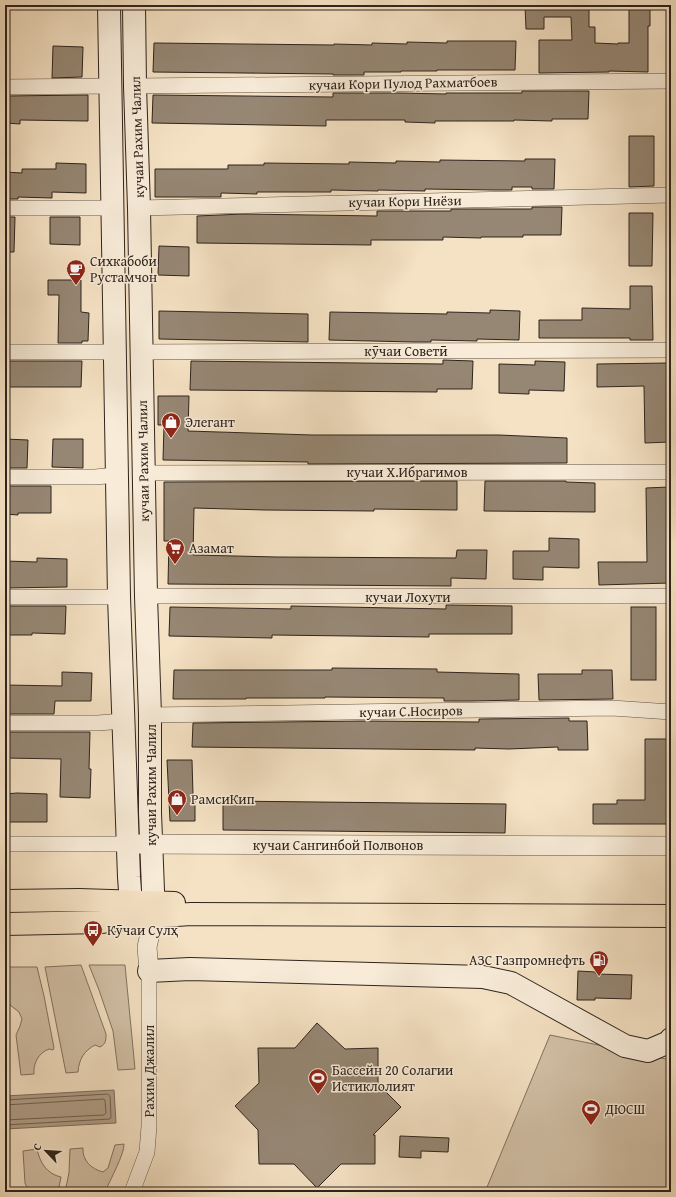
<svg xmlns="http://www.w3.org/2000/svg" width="676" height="1197" font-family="'Gentium Book Plus',serif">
<rect width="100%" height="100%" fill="#f5e2c4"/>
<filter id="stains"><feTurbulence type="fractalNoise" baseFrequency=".005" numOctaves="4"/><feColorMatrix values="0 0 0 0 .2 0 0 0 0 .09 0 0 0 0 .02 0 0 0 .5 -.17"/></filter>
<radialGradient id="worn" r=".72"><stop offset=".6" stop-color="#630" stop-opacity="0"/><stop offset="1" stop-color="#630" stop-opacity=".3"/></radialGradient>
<g fill="#d3c2a8" stroke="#817362">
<path d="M81,965l25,69c0,6 0,10 -6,13l-5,-2c-11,6 -16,14 -17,27l-12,1 -21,-106z"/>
<path d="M89,965h36l10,104 -17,1 -5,-39 -14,-41z"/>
<path d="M5,967h32l7,29 10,52 -1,2 -4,-1c-11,4 -16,15 -15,25l-13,1 -5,-40 4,-9 2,-7 -3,-7 -9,-7 -5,-18z"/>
<path d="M550,1035l121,25v132h-186z"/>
<path d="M124,1144c1,9 -15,38 -19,48h-40l4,-19 1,-24 13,-1c-1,12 8,21 20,24l5,-4 7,-23z"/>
<path d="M37,1149c3,14 10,25 24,28l-3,15h-29l-4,-9 -2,-32z"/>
</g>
<path fill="#b2a18b" stroke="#7e6f5f" d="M114,1090l2,33 -111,6v-33z"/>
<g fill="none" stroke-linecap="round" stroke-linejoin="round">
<g stroke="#706254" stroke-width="1">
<path d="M5,1100l103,-6 2,2 1,21 -1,2 -105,6"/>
<path d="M5,1105l99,-6 1,2 1,12 -2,2 -99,5"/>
</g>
</g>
<g fill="#968774" stroke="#2f241d">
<path d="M525,5h64v22h6v16l23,1v-1h11v-38h21v21h-2v46l-39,-1v1l-70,1v-33h33l-1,-23h-27v12h-18z"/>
<path d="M447,41h69l-1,29h-78v1h-36v1h-37v3h-31v-1l-180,-2 1,-29 180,2v-1l38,1v-2l35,1v-2l40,1z"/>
<path d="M53,46l30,1 -1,30 -30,1z"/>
<path d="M522,91h67l-1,28h-36v2l-38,-1v1h-79v2l-30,-1v-2h-79v6l-174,-3 1,-28 180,2v-4h66l47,1v-1h76z"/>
<path d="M88,95v26l-68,-1v4l-15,-1v-27z"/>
<path d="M629,136h25v50l-25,1z"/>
<path d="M525,159h30l-1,30h-22v-2h-20v3h-18l-69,-1v2l-47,-1v1l-47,-1v2h-74v2l-36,-1v4h-66v-28h73v-4h36v-2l85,1v-2l47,1v-2l44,1v-2l85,1z"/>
<path d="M56,163l30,1v29l-34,-1v6l-34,-1v2h-13v-27l17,1v-4h34z"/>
<path d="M532,207h30l-1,28h-38v2h-42v1l-38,-1v3h-72v5l-174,-2v-27l46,-2 134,2v-5h74v-2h81z"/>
<path d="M629,213h24l-1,53h-23z"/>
<path d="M5,217h10l-1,35h-9z"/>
<path d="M50,217h30v28l-30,-1z"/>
<path d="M159,246l30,1v29l-31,-1z"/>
<path d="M48,280h33v32l8,1 -1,28h-6v2h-24l1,-48h-11z"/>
<path d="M630,286h22l1,54h-23v-2h-91v-18h43v-12l48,1z"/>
<path d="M490,310l30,1 -1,29 -42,-1v2l-46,-1v2h-17l-85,-2 1,-28 117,2v-2l43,1z"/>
<path d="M159,311l149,3v28l-149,-3z"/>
<path d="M443,360l30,1 -1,28h-35v3l-247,-2 1,-29 252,3z"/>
<path d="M5,361h77l-1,26h-76z"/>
<path d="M535,361l30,1 -1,29 -35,-1v4l-30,-1v-29l36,1z"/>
<path d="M669,363l1,79 -25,1 -1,-57 -47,1v-23z"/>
<path d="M158,396h31l-1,35 124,4h187l68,3v25l-259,1v-2l-145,-2 1,-35h-6z"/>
<path d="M5,439l23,1 -1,28h-22z"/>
<path d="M53,439h30v29l-31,-1z"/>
<path d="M457,481v29l-83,-1v2l-109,-1 -71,-2 -1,47 84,2 179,1 1,-8h30l-1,29 -35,-1v8l-283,-2 1,-43h-5v-59z"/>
<path d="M485,481h81v1l29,1v29l-111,-1z"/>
<path d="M5,486h46v27h-33v2l-13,-1z"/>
<path d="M669,487l1,96 -71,2 -1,-23h49l-1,-74z"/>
<path d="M549,538l30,1v29l-36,-1v13l-30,-1v-28h36z"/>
<path d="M37,558l30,1v28l-62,1v-27l32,1z"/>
<path d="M446,605l66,1v28h-83v3l-157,-2v3l-103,-2 1,-29 121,2v-3l155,3z"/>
<path d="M5,606h61l-1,28 -33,-1v2h-27z"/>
<rect x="631" y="607" width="25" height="73"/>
<path d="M332,668l105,1v3l82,2v26l-47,1h-28v-3l-119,-1v1h-79v1h-73l1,-29h158z"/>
<path d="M582,670h30l1,29 -74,1 -1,-26h44z"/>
<path d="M62,672l30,1 -1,28h-36l-1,13h-49v-29l57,1z"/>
<path d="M569,718v3h18l1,29h-30v-3l-49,2 -34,-1v2l-283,-3 1,-24 172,-2 114,1v-3z"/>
<path d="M5,732h85l-1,37h2l-1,29 -30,-1 1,-38 -56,-1z"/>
<path d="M645,739h22v85h-74v-20h24v-4h28z"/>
<path d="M167,760h25l1,35h2v26h-25z"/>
<path d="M17,793l30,1v28h-42v-28z"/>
<path d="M223,801l283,3 -1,29 -282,-3z"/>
<path d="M578,971l18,1v2l36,1 -1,24 -36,-1v2h-18z"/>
<path d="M317,1023l28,26 33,-1v36l23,23 -28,28h2v29h-34l-24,24 -23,-24h-35l-1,-34 -23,-24 24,-23 -1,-35h37z"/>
<path d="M400,1136l49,2 -1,14 -27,-1v7l-22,-1z"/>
</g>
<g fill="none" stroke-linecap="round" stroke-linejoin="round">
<defs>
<g id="minor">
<path d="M135,86l536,-5"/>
<path d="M5,87l106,-1"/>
<path d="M5,208h108"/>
<path d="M139,208l532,-13"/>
<path d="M5,352h110"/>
<path d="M141,352l530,-2"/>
<path d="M144,473l527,-1"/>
<path d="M5,477h90l22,-2"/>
<path d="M146,596h525"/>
<path d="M5,597h114"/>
<path d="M150,715l462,-7 59,4"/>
<path d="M5,723h93l25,-2"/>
<path d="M5,844h124"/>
<path d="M132,1192l15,-40 2,-26v-155"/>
</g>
<g id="tertiary">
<path d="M129,844l542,2"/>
<path d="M149,971l-2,-24 7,-31"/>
</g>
<g id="secondary">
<path d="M109,5l10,592 10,280 3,41"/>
<path d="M134,5l1,81 4,122 7,388 4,119v98l4,103"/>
<path d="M149,971l41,-2 293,8 28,6 114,63 23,5 21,-9 2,-3"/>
</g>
<g id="primary">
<path d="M5,901l74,-1 95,3"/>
<path d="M5,924l96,-2 31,-4 59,-4 480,2"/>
</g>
</defs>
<use href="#minor" stroke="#605447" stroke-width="16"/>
<use href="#tertiary" stroke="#605447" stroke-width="20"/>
<use href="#secondary" stroke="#2f241d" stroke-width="24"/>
<use href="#primary" stroke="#2f241d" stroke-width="24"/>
<use href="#minor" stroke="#f8ecd9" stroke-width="15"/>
<use href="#tertiary" stroke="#f8ecd9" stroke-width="19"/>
<use href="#secondary" stroke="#f8ecd9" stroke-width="22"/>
<use href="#primary" stroke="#f5e2c4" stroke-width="22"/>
</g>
<defs>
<symbol id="cafe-pin" viewBox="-11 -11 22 30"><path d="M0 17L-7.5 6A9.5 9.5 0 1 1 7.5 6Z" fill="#8f2418" stroke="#f8ecd9"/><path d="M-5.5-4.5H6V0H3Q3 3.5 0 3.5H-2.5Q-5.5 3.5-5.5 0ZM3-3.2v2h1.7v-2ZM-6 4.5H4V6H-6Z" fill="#fff"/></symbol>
<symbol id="shop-pin" viewBox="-11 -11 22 30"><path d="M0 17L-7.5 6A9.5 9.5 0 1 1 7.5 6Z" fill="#8f2418" stroke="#f8ecd9"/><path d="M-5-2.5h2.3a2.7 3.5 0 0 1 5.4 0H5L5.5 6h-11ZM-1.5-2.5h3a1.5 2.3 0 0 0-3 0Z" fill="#fff"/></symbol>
<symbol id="supermarket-pin" viewBox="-11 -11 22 30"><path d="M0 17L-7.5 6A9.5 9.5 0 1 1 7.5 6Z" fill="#8f2418" stroke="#f8ecd9"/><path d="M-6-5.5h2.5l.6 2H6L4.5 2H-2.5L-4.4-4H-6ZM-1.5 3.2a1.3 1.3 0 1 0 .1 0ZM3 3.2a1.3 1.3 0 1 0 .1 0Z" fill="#fff"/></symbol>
<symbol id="bus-pin" viewBox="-11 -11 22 30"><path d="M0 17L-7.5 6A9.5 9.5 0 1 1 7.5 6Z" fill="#8f2418" stroke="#f8ecd9"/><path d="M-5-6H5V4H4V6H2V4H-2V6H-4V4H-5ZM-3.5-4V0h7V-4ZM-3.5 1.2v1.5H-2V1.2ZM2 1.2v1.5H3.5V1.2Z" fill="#fff"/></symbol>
<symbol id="fuel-pin" viewBox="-11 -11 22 30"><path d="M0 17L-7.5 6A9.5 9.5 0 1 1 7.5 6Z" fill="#8f2418" stroke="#f8ecd9"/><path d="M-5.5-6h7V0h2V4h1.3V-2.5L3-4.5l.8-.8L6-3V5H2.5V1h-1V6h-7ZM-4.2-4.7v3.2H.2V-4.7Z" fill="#fff"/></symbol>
<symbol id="stadium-pin" viewBox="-11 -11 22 30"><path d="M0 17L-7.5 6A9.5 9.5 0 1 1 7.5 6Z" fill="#8f2418" stroke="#f8ecd9"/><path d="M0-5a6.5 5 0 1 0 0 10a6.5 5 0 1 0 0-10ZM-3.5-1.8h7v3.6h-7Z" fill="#fff"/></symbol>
</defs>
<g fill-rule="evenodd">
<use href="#cafe-pin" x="65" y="258" width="22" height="30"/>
<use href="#shop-pin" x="160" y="411" width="22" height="30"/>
<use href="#supermarket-pin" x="164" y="537" width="22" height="30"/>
<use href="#shop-pin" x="166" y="788" width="22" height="30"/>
<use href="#bus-pin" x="82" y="919" width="22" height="30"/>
<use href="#fuel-pin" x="588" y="949" width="22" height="30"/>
<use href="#stadium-pin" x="307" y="1067" width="22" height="30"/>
<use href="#stadium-pin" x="580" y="1098" width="22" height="30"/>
</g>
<g text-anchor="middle" stroke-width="3" stroke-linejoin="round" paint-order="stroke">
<g font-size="14" fill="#2f241d" stroke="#f8ecd9">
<text transform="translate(403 83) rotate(-1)" y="5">кучаи Кори Пулод Рахматбоев</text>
<text transform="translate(137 137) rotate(-92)" y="5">кучаи Рахим Чалил</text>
<text transform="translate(405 201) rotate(-1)" y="5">кучаи Кори Ниёзи</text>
<text x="406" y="356">кӯчаи Советӣ</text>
<text transform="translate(143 461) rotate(-91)" y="5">кучаи Рахим Чалил</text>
<text x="407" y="477">кучаи Х.Ибрагимов</text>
<text x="408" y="602">кучаи Лохути</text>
<text transform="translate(411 711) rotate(-1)" y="5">кучаи С.Носиров</text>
<text transform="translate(151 785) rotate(-90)" y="5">кучаи Рахим Чалил</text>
<text x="338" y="850">кучаи Сангинбой Полвонов</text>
<text transform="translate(149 1071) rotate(-90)" y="5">Рахим Джалил</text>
</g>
<g font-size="14" fill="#2f241d" stroke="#f8ecd9" text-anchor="start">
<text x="90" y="266">Сихкабоби<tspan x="90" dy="16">Рустамчон</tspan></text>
<text x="185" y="427">Элегант</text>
<text x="189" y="553">Азамат</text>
<text x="191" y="804">РамсиКип</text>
<text x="107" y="935">Кӯчаи Сулҳ</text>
<text x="585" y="965" text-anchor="end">АЗС Газпромнефть</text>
<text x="332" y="1075">Бассейн 20 Солагии<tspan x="332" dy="16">Истиклолият</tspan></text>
<text x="605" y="1114">ДЮСШ</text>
</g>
</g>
<rect width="676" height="1197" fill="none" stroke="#f5e2c4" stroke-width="20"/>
<rect x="6" y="6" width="664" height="1185" fill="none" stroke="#2f241d" stroke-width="2"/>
<rect x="10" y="10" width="656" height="1177" fill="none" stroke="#2f241d"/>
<g transform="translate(46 1151) rotate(295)" stroke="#f8ecd9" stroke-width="3" paint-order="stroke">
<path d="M0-3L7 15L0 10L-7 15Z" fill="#2f241d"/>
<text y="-6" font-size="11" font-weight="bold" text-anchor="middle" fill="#2f241d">С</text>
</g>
<rect width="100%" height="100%" filter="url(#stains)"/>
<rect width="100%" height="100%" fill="url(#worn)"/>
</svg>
